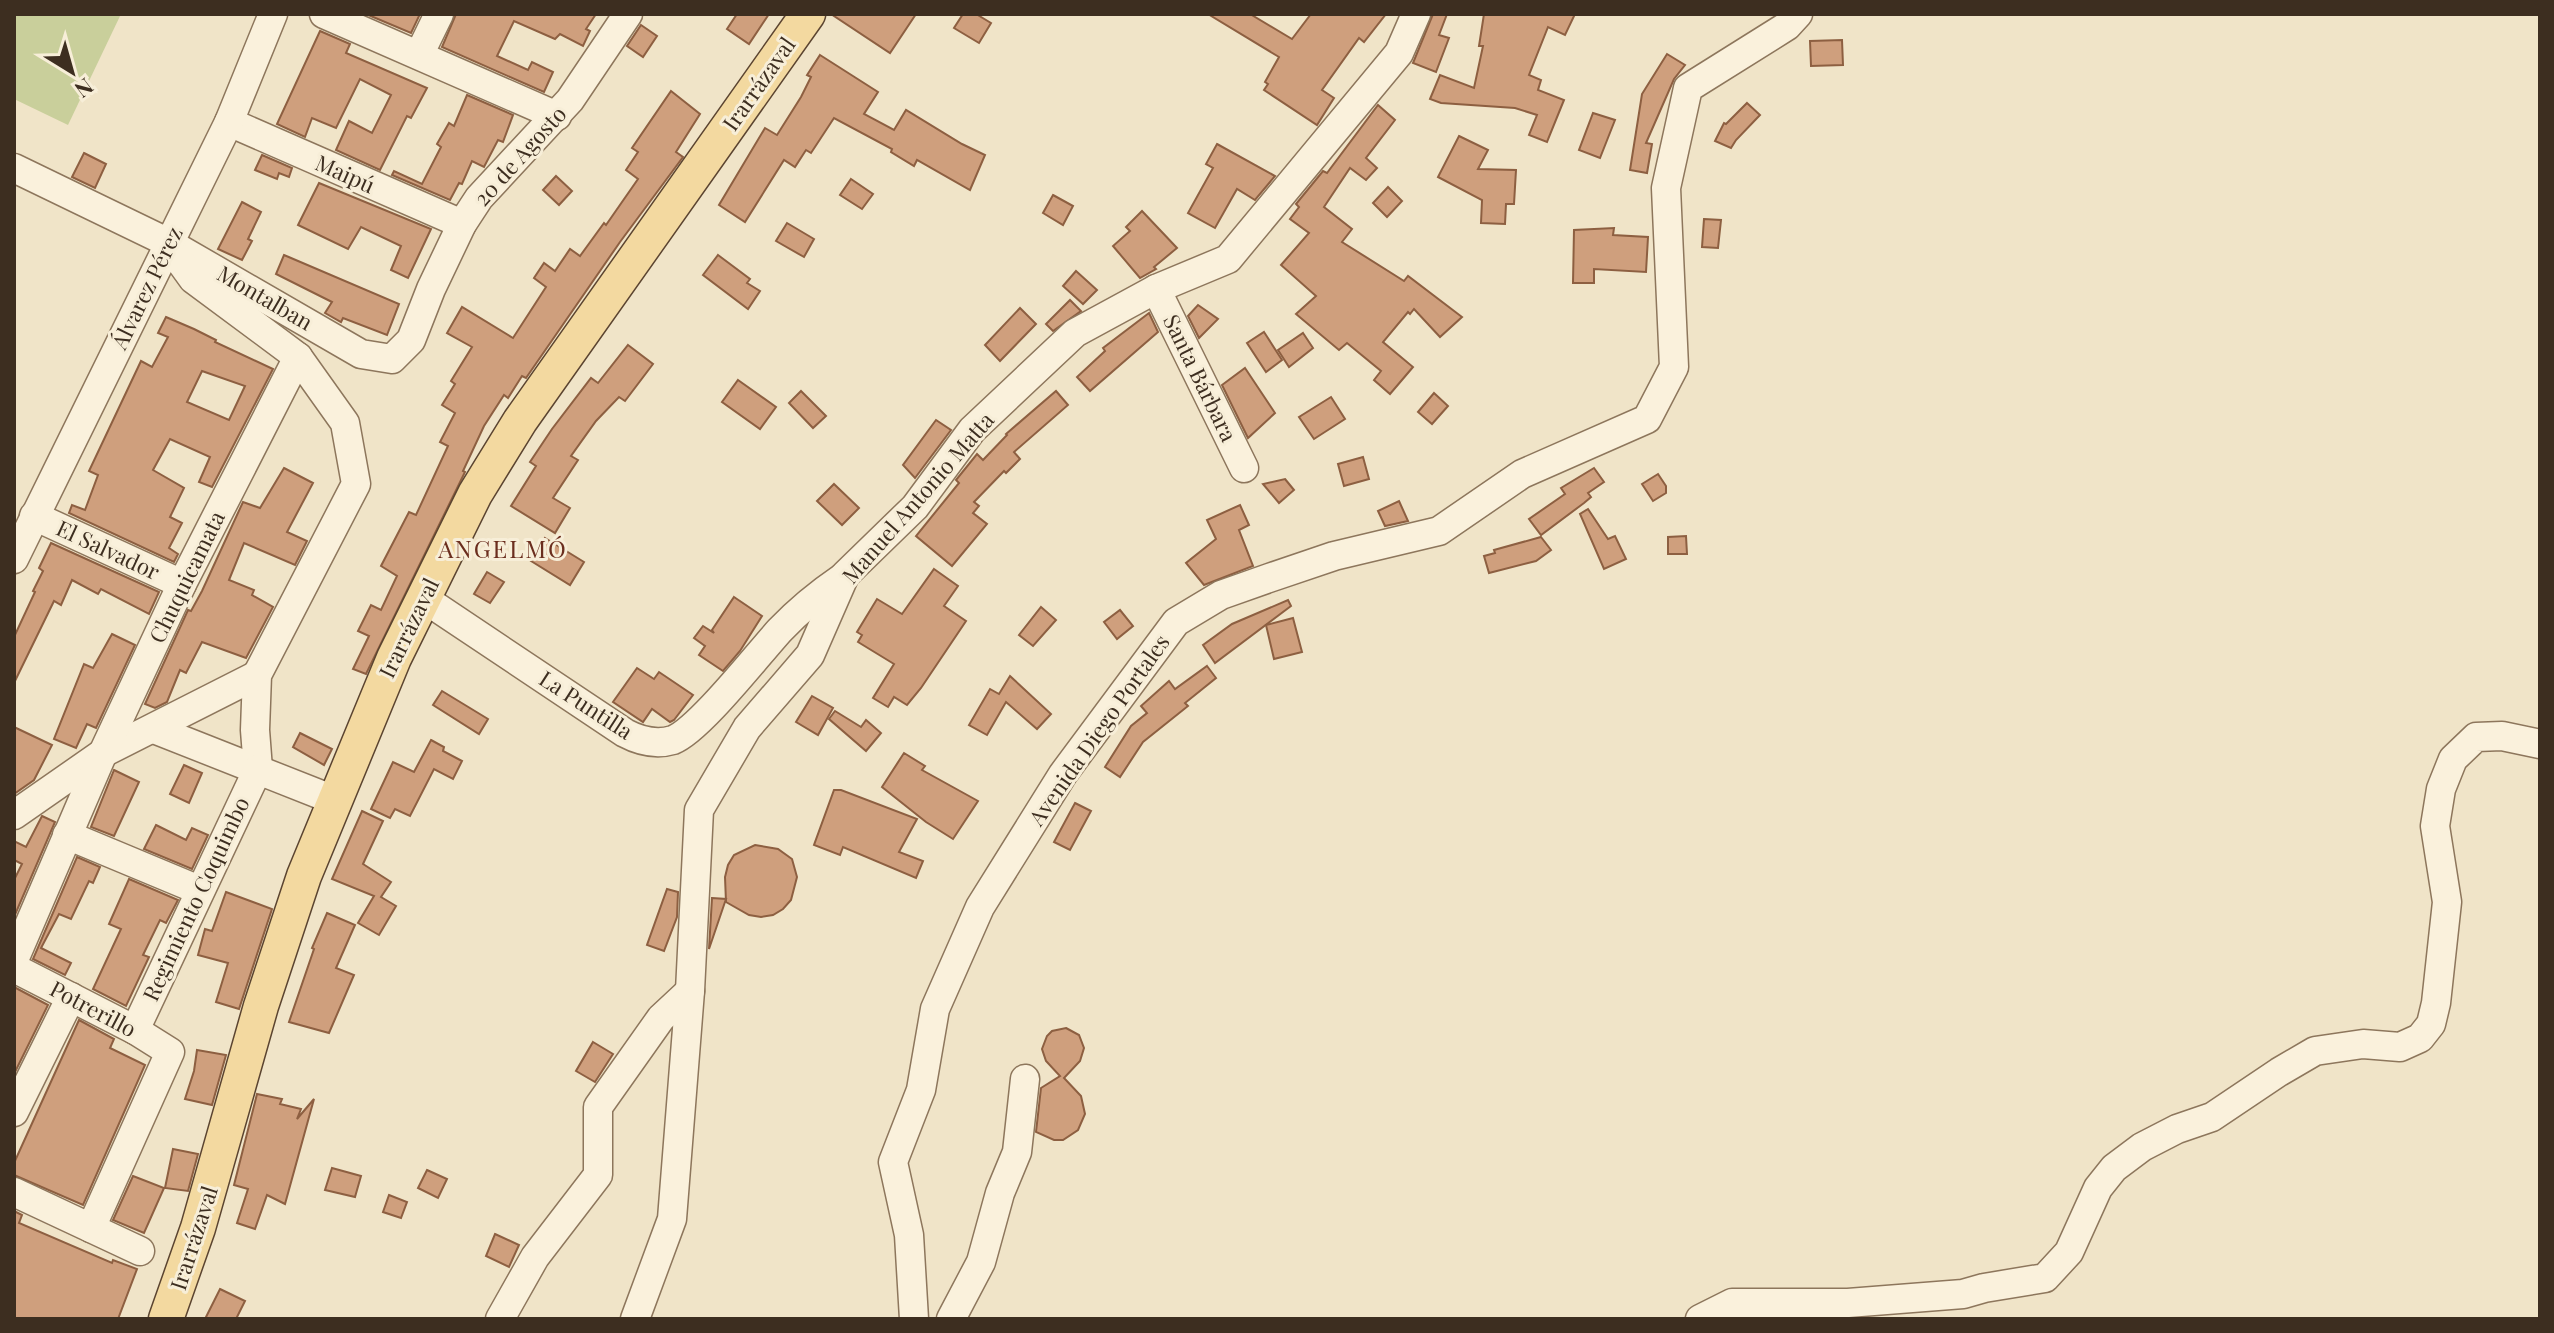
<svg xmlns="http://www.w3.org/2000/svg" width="2554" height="1333" font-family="'Playfair Display',serif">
<rect width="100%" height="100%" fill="#f0e4c8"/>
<path fill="#c9cf9b" d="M14,14h107l-53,111 -54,-26z"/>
<g fill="#cf9f7d" stroke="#8d5f41" stroke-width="2" fill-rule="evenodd">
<path d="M366,14h54l-9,19z"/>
<path d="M456,14h140l-10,15 4,2 -7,15 -23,-12 -5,5 -41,-18 -17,35 31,14 4,-8 21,10 -9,20 -102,-45z"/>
<path d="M737,14h32l-20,30 -22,-15z"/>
<path d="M831,14h85l-26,39z"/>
<path d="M963,14h13l15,9 -12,20 -25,-15z"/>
<path d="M1208,14h42l42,25 19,-25h75l-22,28 -5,-4 -37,52 12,8 -17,27 -53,-35 4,-6 -3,-2 14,-25z"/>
<path d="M1433,14h14l-8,21 10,3 -13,34 -23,-9z"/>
<path d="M1484,14h91l-10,21 -17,-8 -19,48 12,5 -3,10 26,10 -17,42 -18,-7 8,-20 -22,-7 -74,-5 -11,-4 10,-24 34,13 9,-42h-4z"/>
<path d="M641,25l16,11 -14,21 -16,-11z"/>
<path d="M320,31l30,13 -4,9 81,35 -16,30 -4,-2 -27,54 -44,-20 13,-29 23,12 19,-38 -31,-16 -24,49 -24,-10 -7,19 -28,-13z"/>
<path d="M1842,40l1,25 -32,1 -1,-25z"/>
<path d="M1667,54l18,11 -11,14 -28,64 6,1 -5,29 -17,-3 12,-76z"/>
<path d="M820,55l58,37 -14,22 30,16 12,-20 56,34 23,11 -15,35 -53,-30 -3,6 -23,-14 1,-3 -58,-31 -23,35 -5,-3 -11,17 -11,-7 -39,62 -26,-17 46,-77 12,7 24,-38 10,-20 -4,-2z"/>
<path d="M671,91l29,23 -24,38 7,5 -63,85 -94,136 -4,-2 -14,22 -4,-3 -20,31 -21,45 2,1 -99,202 -13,-5 16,-33 -11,-5 13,-26 10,5 16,-34 -16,-10 28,-54 7,3 32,-69 -8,-4 15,-29 -13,-8 13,-21 -4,-3 21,-34 -25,-14 15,-26 51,31 33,-51 -12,-9 10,-15 11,8 15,-22 10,7 24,-33 2,2 32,-46 -12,-9 12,-18 -6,-4z"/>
<path d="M467,95l46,20 -10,27 -5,-2 -14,27 -12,-6 -10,23 -3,-1 -9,17 -58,-25 2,-4 28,13 19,-37 -4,-3 12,-21 5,3z"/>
<path d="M1747,103l13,12 -24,25 -5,8 -16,-7 9,-18 2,1z"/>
<path d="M1378,105l17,15 -29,38 11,10 -11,12 -16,-12 -26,39 28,22 -10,13 62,39 4,-5 54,41 -22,20 -26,-28 -4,5 -2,-2 -25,30 30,25 -23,27 -16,-14 7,-9 -34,-28 -8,7 -43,-36 20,-18 -35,-31 28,-32 -19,-14 9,-12 -3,-3 27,-33 4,2z"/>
<path d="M1593,113l22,7 -15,38 -21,-8z"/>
<path d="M1459,136l29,14 -10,19 38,1 -2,34h-8l-1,20 -24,-1 1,-23 -44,-23z"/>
<path d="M1217,144l58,32 -20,24 -18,-11 -22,39 -27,-15 25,-45 -7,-4z"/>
<path d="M84,153l22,11 -11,24 -23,-11z"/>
<path d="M262,155l30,13 -3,9 -10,-4 -2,6 -22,-9z"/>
<path d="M556,176l16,15 -13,14 -16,-15z"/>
<path d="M851,179l22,15 -11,15 -22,-14z"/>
<path d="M319,183l112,46 -23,49 -17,-8 10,-24 -40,-19 -13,22 -50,-24z"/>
<path d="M1388,187l14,14 -15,16 -14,-14z"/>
<path d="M1053,195l20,11 -10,19 -20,-12z"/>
<path d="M242,202l19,10 -13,27 4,2 -10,19 -24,-11z"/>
<path d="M1142,211l35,37 -23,19 2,2 -16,9 -27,-32 17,-15 -4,-4z"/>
<path d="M1704,219l17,1 -3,28 -16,-1z"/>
<path d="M787,223l27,16 -10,18 -28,-16z"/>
<path d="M1614,228l-1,7 35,2 -2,35 -52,-3v14h-21l1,-53z"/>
<path d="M284,255l115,49 -12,31 -44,-17 -2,4 -16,-9 7,-11 -56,-28z"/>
<path d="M718,255l32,24 -3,4 13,8 -12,18 -45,-34z"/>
<path d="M1076,271l21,19 -14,14 -20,-18z"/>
<path d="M1070,300l11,11 -28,20 -7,-7z"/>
<path d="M1198,305l20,14 -19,19 -11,-22z"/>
<path d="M1020,308l16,16 -36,37 -15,-16z"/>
<path d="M1149,313l9,19 -68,59 -13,-14 28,-26 -2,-3z"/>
<path d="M166,317l28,12 22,11 -1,2 58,27 -61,118 -13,-5 11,-25 -40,-18 -17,31 31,18 -14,29 12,6 -13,25 9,6 -4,8 -105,-49 3,-8 13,5 13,-35 -9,-4 52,-110 11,6 16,-30 -10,-4zM202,371l43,15 -16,34 -42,-18z"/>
<path d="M1264,332l18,28 -16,12 -19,-29z"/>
<path d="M1303,333l10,15 -24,19 -11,-17z"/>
<path d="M628,345l25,19 -28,37 -6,-4 -23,24 -25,35 7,4 -25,38 17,10 -15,25 -44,-27 25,-40 -6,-4 22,-33 39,-51 7,5z"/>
<path d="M1245,368l30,45 -27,25 -26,-53z"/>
<path d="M738,380l38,27 -16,22 -38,-27z"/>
<path d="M801,391l25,25 -13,12 -24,-25z"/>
<path d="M1056,391l12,14 -54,47 6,7 -14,14 -2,-2 -30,31 5,4 -6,7 14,11 -35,42 -36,-30 43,-53 -3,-3 21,-26 6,6 24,-25 -1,-1z"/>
<path d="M1434,393l14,13 -16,18 -14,-12z"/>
<path d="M1331,397l14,22 -31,20 -15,-22z"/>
<path d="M936,420l15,10 -36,48 -12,-13z"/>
<path d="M1363,457l6,22 -25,7 -6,-22z"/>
<path d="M284,468l29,15 -26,49 20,9 -12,24 -51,-22 -15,37 25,10 -2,5 21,12 -27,51 -44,-16 -16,31 -6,-3 -13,32 -12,6 -10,-4 43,-94 3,1 11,-20 41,-89 17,6z"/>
<path d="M1594,468l10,14 -16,11 3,4 -7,6 -43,32 -12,-16 36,-25 -4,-6z"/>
<path d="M1658,474l8,12v7l-13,8 -11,-17z"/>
<path d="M1285,479l9,11 -15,13 -16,-19z"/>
<path d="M834,484l25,24 -17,17 -25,-24z"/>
<path d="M1399,501l9,20 -23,5 -7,-15z"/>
<path d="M1240,505l9,20 -10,5 14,36 -49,19 -18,-22 30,-24 -9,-19z"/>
<path d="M1588,509l20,30 7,-3 11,23 -22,10 -24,-55z"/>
<path d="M1686,536l1,18h-19v-17z"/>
<path d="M1541,537l10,13 -15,11 -47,12 -5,-17 11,-3 -1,-3z"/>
<path d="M545,538l39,24 -14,23 -39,-24z"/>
<path d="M51,543l108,49 -10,22 -48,-25 -3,5 -26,-14 -11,25 -7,-4 -40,82v-46l21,-45 -2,-1 10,-20 -4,-3z"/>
<path d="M934,569l24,17 -14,20 22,15 -45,67 -14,17 -13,-8 -6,10 -15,-9 21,-34 -36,-22 4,-7 -5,-3 20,-33 25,15z"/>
<path d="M487,572l17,10 -14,21 -16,-9z"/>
<path d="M734,597l28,19 -22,35 -17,20 -24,-16 6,-9 -11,-8 9,-12 11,7 -2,-3z"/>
<path d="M1288,600l3,6 -76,57 -12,-18 29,-21z"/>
<path d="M1041,607l15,13 -23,26 -14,-11z"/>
<path d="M1120,610l13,16 -16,13 -13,-17z"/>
<path d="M1293,618l9,34 -28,7 -8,-34z"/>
<path d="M112,634l23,11 -39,83 -9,-4 -11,24 -22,-9 30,-75 9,4z"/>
<path d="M1207,666l9,12 -31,25 3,3 -45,36 -23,35 -15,-10 26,-41 16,-13 -6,-7 28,-25 6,8z"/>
<path d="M637,668l17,11 5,-7 34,23 -19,25 -4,2 -18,-13 -9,13 -30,-20z"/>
<path d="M1010,676l41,38 -14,15 -31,-27 -19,33 -18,-10 21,-36 9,5z"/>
<path d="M442,691l46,28 -9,15 -46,-29z"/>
<path d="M812,696l21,12 -15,27 -22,-13z"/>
<path d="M835,711l26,16 5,-7 15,13 -15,18 -37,-32z"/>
<path d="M14,727l38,18 -18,35 -20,14z"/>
<path d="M300,733l32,16 -8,16 -31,-18z"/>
<path d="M431,740l13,7 -1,4 19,10 -9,18 -19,-10 -24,47 -15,-7 -5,9 -19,-9 22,-47 21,10z"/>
<path d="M904,753l21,13 -3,4 56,31 -25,38 -27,-17 -44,-35z"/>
<path d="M184,765l18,8 -13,30 -19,-9z"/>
<path d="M114,770l25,12 -25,54 -23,-9z"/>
<path d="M834,790h7l76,29 -18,33 24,9 -7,17 -73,-31 -3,8 -26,-10z"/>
<path d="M1075,803l16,8 -21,39 -16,-8z"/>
<path d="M362,811l21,10 -20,43 28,18 -10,15 15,9 -17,29 -21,-12 16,-27 -42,-17z"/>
<path d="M42,816l13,6 -41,95v-37l8,-16 -8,-4v-19l12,6z"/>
<path d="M156,825l30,15 6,-12 16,7 -16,34 -48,-20z"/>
<path d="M755,845l23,4 14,10 5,18 -6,23 -8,9 -10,6 -12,2 -12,-2 -23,-13 -1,-25 3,-12 6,-10z"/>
<path d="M77,857l23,10 -7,16 -4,-2 -18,38 -12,-5 -18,34 30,15 -6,12 -32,-16z"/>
<path d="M129,879l49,21 -12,23 -6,-3 -17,35 6,2 -23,49 -33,-17 28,-60 -12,-5z"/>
<path d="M667,889l11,3 -1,25 -13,34 -17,-6z"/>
<path d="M226,892l46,17 -33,100 -23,-7 12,-39 -30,-8 7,-26 7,2z"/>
<path d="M712,898l14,1 -17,50z"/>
<path d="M327,913l28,12 -19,43 18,7 -25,58 -40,-11 25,-73 -2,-1z"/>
<path d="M14,987l34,18 -34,69z"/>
<path d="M79,1020l35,19 -4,9 35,17 -62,140 -69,-30v-12z"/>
<path d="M1066,1028l13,7 5,13 -4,13 -16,17 17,18 4,18 -7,16 -15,10h-9l-18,-8 5,-44 19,-12 -14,-15 -4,-12 5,-13 5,-5z"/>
<path d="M593,1042l20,12 -18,28 -19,-11z"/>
<path d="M197,1050l29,5 -14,50 -27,-6 9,-28z"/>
<path d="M257,1094l25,5 -2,5 21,5 -4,10 17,-20 -29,105 -18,-9 -12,34 -18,-6 11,-34 -14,-4z"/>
<path d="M173,1149l25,5 -10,37 -23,-3z"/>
<path d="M332,1168l29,8 -6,21 -30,-7z"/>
<path d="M427,1170l20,9 -9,19 -20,-10z"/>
<path d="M133,1176l31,12 -20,45 -31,-13z"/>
<path d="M389,1195l18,7 -6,16 -18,-6z"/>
<path d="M14,1211l8,4 -3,8 93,40 1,-3 24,9 -19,50h-104z"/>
<path d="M495,1234l24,11 -10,22 -23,-11z"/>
<path d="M220,1289l25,12 -9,18h-31z"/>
</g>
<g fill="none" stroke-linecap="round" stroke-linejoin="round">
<defs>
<g id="minor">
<path d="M324,14l233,102"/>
<path d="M419,55l20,-41"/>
<path d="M229,122l233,102"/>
<path d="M14,168l155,75 192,111 31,5 19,-19 20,-51 31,-65 17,-26 91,-98 58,-86"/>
<path d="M172,250l21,29 105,78 47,66 11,61 -99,191 -2,55 3,39"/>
<path d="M1156,289l88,179"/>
<path d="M34,516l148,68"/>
<path d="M14,559l215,-437 44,-108"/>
<path d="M423,598l202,135c15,8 31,12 48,7 26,-10 85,-86 107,-110 19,-20 40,-37 62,-52"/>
<path d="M154,729l180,71"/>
<path d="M14,815l89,-62 154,-78"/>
<path d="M67,835l132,55"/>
<path d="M14,960l89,-207 79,-169 116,-227"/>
<path d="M14,968l121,62 35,22 -79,176"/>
<path d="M135,1030l123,-261"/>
<path d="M14,1112l57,-115"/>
<path d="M14,1192l126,59"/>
<path d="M500,1319l35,-62 63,-82v-68l63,-89 29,-27"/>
<path d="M635,1319l37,-100 18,-228 9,-181 48,-82 63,-73 35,-80 70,-68 57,-77 103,-97 81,-44 72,-30 171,-206 17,-39"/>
<path d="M914,1319l-5,-84 -16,-73 28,-72 14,-81 45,-102 83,-133 113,-152 45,-27 48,-17 65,-22 105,-25 83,-57 125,-55 27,-52 -8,-179 22,-100 99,-62 11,-12"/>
<path d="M951,1319l30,-57 19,-69 17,-41 8,-73"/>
<path d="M1700,1319l32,-16h116l115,-9 21,-6 61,-10 24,-26 29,-64 16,-20 28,-21 35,-18 35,-12 67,-45 36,-21 48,-7 37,3 20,-9 11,-14 5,-21 11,-101 -12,-76 6,-37 12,-30 23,-22 26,-1 38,8"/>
</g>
<path id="major" d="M166,1319l32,-91 63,-222 43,-130 90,-218 81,-164 45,-73 288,-407"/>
</defs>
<use href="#minor" stroke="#8d765c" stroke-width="31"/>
<use href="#major" stroke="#5b4430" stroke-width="37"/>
<use href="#minor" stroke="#faf1dc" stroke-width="28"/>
<use href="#major" stroke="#f3d9a0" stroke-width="34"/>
</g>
<g text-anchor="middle" stroke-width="6" stroke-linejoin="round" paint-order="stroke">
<g font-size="22" fill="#3d2e20" stroke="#f7eed8">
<text transform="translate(759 84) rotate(-55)" y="8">Irarrázaval</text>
<text transform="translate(520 156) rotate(-48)" y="8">20 de Agosto</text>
<text transform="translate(345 174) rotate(24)" y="8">Maipú</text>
<text transform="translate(147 288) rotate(-64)" y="8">Álvarez Pérez</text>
<text transform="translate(265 298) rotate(30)" y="8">Montalban</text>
<text transform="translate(1200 378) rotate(64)" y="8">Santa Bárbara</text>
<text transform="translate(918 498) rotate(-49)" y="8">Manuel Antonio Matta</text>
<text transform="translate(108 550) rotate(25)" y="8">El Salvador</text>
<text transform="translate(187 577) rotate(-64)" y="8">Chuquicamata</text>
<text transform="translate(409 628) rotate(-64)" y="8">Irarrázaval</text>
<text transform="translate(586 705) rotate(33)" y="8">La Puntilla</text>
<text transform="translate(1099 730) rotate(-55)" y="8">Avenida Diego Portales</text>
<text transform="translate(196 899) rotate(-65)" y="8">Regimiento Coquimbo</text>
<text transform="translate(93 1009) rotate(28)" y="8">Potrerillo</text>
<text transform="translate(194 1238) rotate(-72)" y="8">Irarrázaval</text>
</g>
<g font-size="24" letter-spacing="2" fill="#6b2e1e" stroke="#f7eed8">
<text x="503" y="558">ANGELMÓ</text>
</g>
</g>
<rect width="2554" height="1333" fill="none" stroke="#3d2e20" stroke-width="32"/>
<g transform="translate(72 72) rotate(143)" stroke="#f7eed8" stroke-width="6" paint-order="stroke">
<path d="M0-6L14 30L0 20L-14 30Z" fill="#3d2e20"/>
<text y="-12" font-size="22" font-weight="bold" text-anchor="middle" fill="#3d2e20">N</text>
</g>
</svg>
